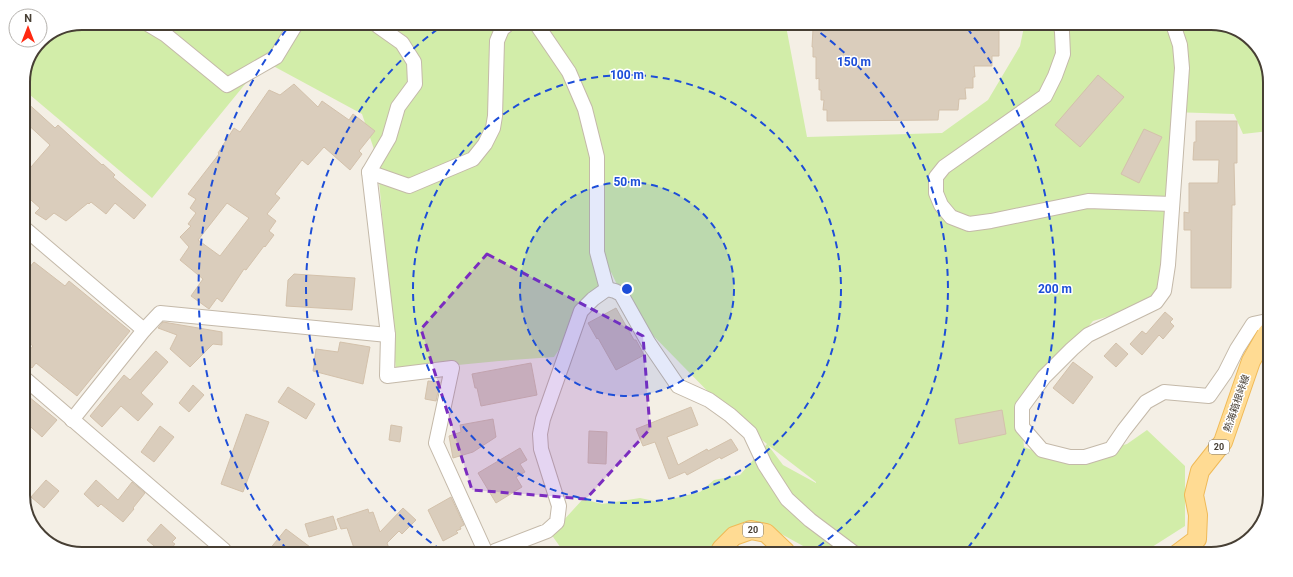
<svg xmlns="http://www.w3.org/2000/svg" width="1293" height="577" font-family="Roboto,'Noto Sans JP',sans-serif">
<rect width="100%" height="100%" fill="#f4efe5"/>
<path fill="#d2eda9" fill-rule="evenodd" d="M82,23l704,3 21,111 135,-4 46,-33 32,-54 4,-19 210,1 26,21 10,29 -1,53 -26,3 -9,-20 -63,-2c1,64 -7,127 -15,190l-63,19 -73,86 4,40 40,15 63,-18 20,-14 38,36v60l-44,28 -233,-1 -6,-5 -8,5 -80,-1 -40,-22 -44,10 -9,12 -158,-1 -12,-17 32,-35 19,5 38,-6 19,4 41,-10 14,-12 26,-5 27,-31 -37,-30 -100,-102 -19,-40 -57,85 -55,4 -103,10 -19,-213 -15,-44 -98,-53 -112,137 -129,-109v-11l17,-38zM768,445l48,37v1l-33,-18z"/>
<g fill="#dacdbc" stroke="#d3c1ab" fill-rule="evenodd">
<path d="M999,27v29h-7v10h-18l1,11h-2v11h-8l1,11h-7l-1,11h-19l-1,10 -111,1v-11h-4l1,-10h-3v-10h-2v-12l-3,1v-22h-3v-10h-1l1,-18z"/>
<path d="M1098,75l26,22 -44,50 -25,-22z"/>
<path d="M294,84l24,23 4,-6 27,19 4,-6 22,17 -16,20 3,3 -12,16 -26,-23 -16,18 -6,-5 -27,34 5,4 -13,16 9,7 -7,10 5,4 -9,12 -1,-1 -18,24 -2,-1 -22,33 -5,-4 -8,11 -18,-13 12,-17 -23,-19 9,-13 -9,-10 11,-11 -3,-2 8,-11 -6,-5 6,-9 -8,-5 31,-40 -1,-1 16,-25 6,4 29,-42 11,5zM227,203l22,15 -29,38 -22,-16z"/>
<path d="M23,99l32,29 3,-3 44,40 1,-1 12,11 -2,2 33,28 -12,14 -19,-16 -9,11 -15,-12 -2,2 -1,-1 -22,18 -12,-8 -8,7 -11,-7 5,-5 -17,-15v-6l8,-8 -6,-5 25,-29 -27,-25z"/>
<path d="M1196,121h41v42h-3l1,42h-3l-1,83h-40v-58h-7v-18l5,1v-30h29l1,-23h-26l1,-18h2z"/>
<path d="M1144,129l18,8 -23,46 -18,-9z"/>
<path d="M34,262l31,24 4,-5 61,50 -53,65 -41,-33 -4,5 -9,-7v-3l10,-12 -10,-8v-63z"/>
<path d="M294,274l61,4 -3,32 -66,-4 2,-26z"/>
<path d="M616,308l18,32h2l8,15 -28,15 -18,-32 -1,1 -9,-16z"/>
<path d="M1165,312l8,7 -3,3 4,4 -11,13 -4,-4 -17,20 -12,-11 12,-13 4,3z"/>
<path d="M163,322l59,10v13l-9,-1 -23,23 -20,-18 7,-14 -19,-7z"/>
<path d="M340,342l30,5 -7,37 -50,-13 3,-22 22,3z"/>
<path d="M1116,343l12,11 -12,13 -12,-11z"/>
<path d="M156,351l12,11 -27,31 12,11 -15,17 -17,-15 -19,21 -12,-11 34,-41 6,5z"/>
<path d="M1073,362l20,15 -20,27 -20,-16z"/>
<path d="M531,363l6,32 -56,11 -4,-18h-2l-3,-14z"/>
<path d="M428,381l12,1 -4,19 -11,-2z"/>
<path d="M193,385l11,10 -15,17 -10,-9z"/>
<path d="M288,387l27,17 -9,15 -28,-17z"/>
<path d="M23,392l34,28 -15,17 -19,-17z"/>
<path d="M691,407l7,18 -31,12 11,28 29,-16 1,2 23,-12 7,11 -17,9 -1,-2 -33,18 -2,-3 -16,7 -14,-37 -12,4 -7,-17z"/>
<path d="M1002,410l4,24 -47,10 -4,-25z"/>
<path d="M246,414l23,8 -26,70 -22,-8z"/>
<path d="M493,419l3,18 -23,15 -20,6 -4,-22 12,-4 -1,-7z"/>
<path d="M391,425l11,2 -2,15 -11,-2z"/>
<path d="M160,426l14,11 -20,25 -13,-10z"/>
<path d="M589,431l18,1 -1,32 -18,-1z"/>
<path d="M520,448l7,12 -7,4 5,8 -9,5 6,10 -26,16 -18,-30z"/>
<path d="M46,480l13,11 -15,17 -13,-11z"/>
<path d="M96,480l22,20 14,-18 13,11 -12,15 1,1 -11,13 -22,-18 -3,3 -14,-13z"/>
<path d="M451,497l13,28 -4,2 1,2 -5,2 2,2 -15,8 -15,-31z"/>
<path d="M403,508l13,12 -14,14 -3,-3 -12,12 3,8h-35l-8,-23 -6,1 -4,-10 31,-10 1,4 4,-1 7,20z"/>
<path d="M333,516l4,13 -28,8 -4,-13z"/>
<path d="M161,524l15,14 -4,4 3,2 -5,6h-11l-12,-10z"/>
<path d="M286,529l28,21h-45z"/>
</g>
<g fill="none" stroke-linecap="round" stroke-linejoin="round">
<defs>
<g id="minor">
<path d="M146,23l20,12 61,50 49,-28 20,-33"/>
<path d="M378,24v2l24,17 12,19 1,22 -17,23 -9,31 -20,34 19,163 -1,41 65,-8 -16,75 49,108"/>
<path d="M537,25l32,47 16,37 12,48v95l10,37"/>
<path d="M1061,27l1,5 1,22 -8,22 -10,20 -101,71 -8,10v16l5,12 10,12 18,7 22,-3 97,-20 84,3"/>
<path d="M1174,27l6,18 2,23 -14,197 -4,26 -8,11 -68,33 -16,14 -28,28 -22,30v20l20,23 28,7h15l26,-8 13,-19 22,-28 18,-10 45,4 16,-23 12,-24 16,-25 14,-3"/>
<path d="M369,172l40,14 64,-27 12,-15 8,-16 2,-12 2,-75 5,-12 5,-4"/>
<path d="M23,227l121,103"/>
<path d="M23,377l201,173"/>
<path d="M72,420l72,-90 16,-17 228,22"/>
<path d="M495,551l52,-20 10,-9 2,-16 -18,-57 -1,-15 3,-15 38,-108 12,-12 14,-10 8,2 6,3 27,48 30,44 31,14 21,15 20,18 15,32 22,34 23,21 44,33"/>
</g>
<g id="major">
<path d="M721,552v-3l13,-13 17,-6 15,3 20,19"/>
<path d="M1177,554l20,-15 1,-24 -4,-20 6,-24 23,-29 28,-81 16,-28"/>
</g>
</defs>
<use href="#minor" stroke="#c4b9a9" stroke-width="16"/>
<use href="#major" stroke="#f0ba57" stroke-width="20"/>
<use href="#minor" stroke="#fff" stroke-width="14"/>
<use href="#major" stroke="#ffdb93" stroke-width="18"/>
</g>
<path fill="#7b2cbf" fill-opacity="0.2" stroke="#7b2cbf" stroke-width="3" stroke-dasharray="8 5" stroke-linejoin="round" d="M487,254l156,82 7,93 -64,70 -114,-9 -51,-161z"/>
<circle cx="627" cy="289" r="107" fill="#1d4ed8" fill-opacity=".12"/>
<g fill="none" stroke="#1d4ed8" stroke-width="2" stroke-dasharray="7 5">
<circle cx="627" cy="289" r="107"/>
<circle cx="627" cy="289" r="214"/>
<path d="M441 550A321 321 0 0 1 445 24M811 26A321 321 0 0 1 811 552"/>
<path d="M287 550A428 428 0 0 1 290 25M967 28A428 428 0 0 1 964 553"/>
</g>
<g text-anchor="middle" stroke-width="3" stroke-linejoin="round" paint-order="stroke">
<g fill="#fff" stroke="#7e7971" stroke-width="1">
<rect x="1209" y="440" width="20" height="14" rx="3"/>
<rect x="743" y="523" width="20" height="14" rx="3"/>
</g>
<g font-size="9" font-weight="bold" fill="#473f34">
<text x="1219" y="450">20</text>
<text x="753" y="533">20</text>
</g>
<g font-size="10" fill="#473f34" stroke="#fff">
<text transform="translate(1236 403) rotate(-71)" y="4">熱海箱根峠線</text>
</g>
</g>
<path d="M0 0H1293V577H0ZM82 30H1211A52 52 0 0 1 1263 82V495A52 52 0 0 1 1211 547H82A52 52 0 0 1 30 495V82A52 52 0 0 1 82 30Z" fill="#fff" fill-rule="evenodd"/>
<path fill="none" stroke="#473f34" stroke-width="2" d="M82 30H1211A52 52 0 0 1 1263 82V495A52 52 0 0 1 1211 547H82A52 52 0 0 1 30 495V82A52 52 0 0 1 82 30Z"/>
<circle cx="627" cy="289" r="6" fill="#1d4ed8" stroke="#fff" stroke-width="2"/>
<g font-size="12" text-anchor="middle" font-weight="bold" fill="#1d4ed8" stroke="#fff" stroke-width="3" stroke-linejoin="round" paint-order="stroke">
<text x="854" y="66">150 m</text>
<text x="627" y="79">100 m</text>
<text x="627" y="186">50 m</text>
<text x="1055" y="293">200 m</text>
</g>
<g transform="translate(28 28)"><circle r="19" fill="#ffffff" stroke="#b5b2ae"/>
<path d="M0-3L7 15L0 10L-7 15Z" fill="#ff2911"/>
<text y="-6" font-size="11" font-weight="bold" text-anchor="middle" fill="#473f34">N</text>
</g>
</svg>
